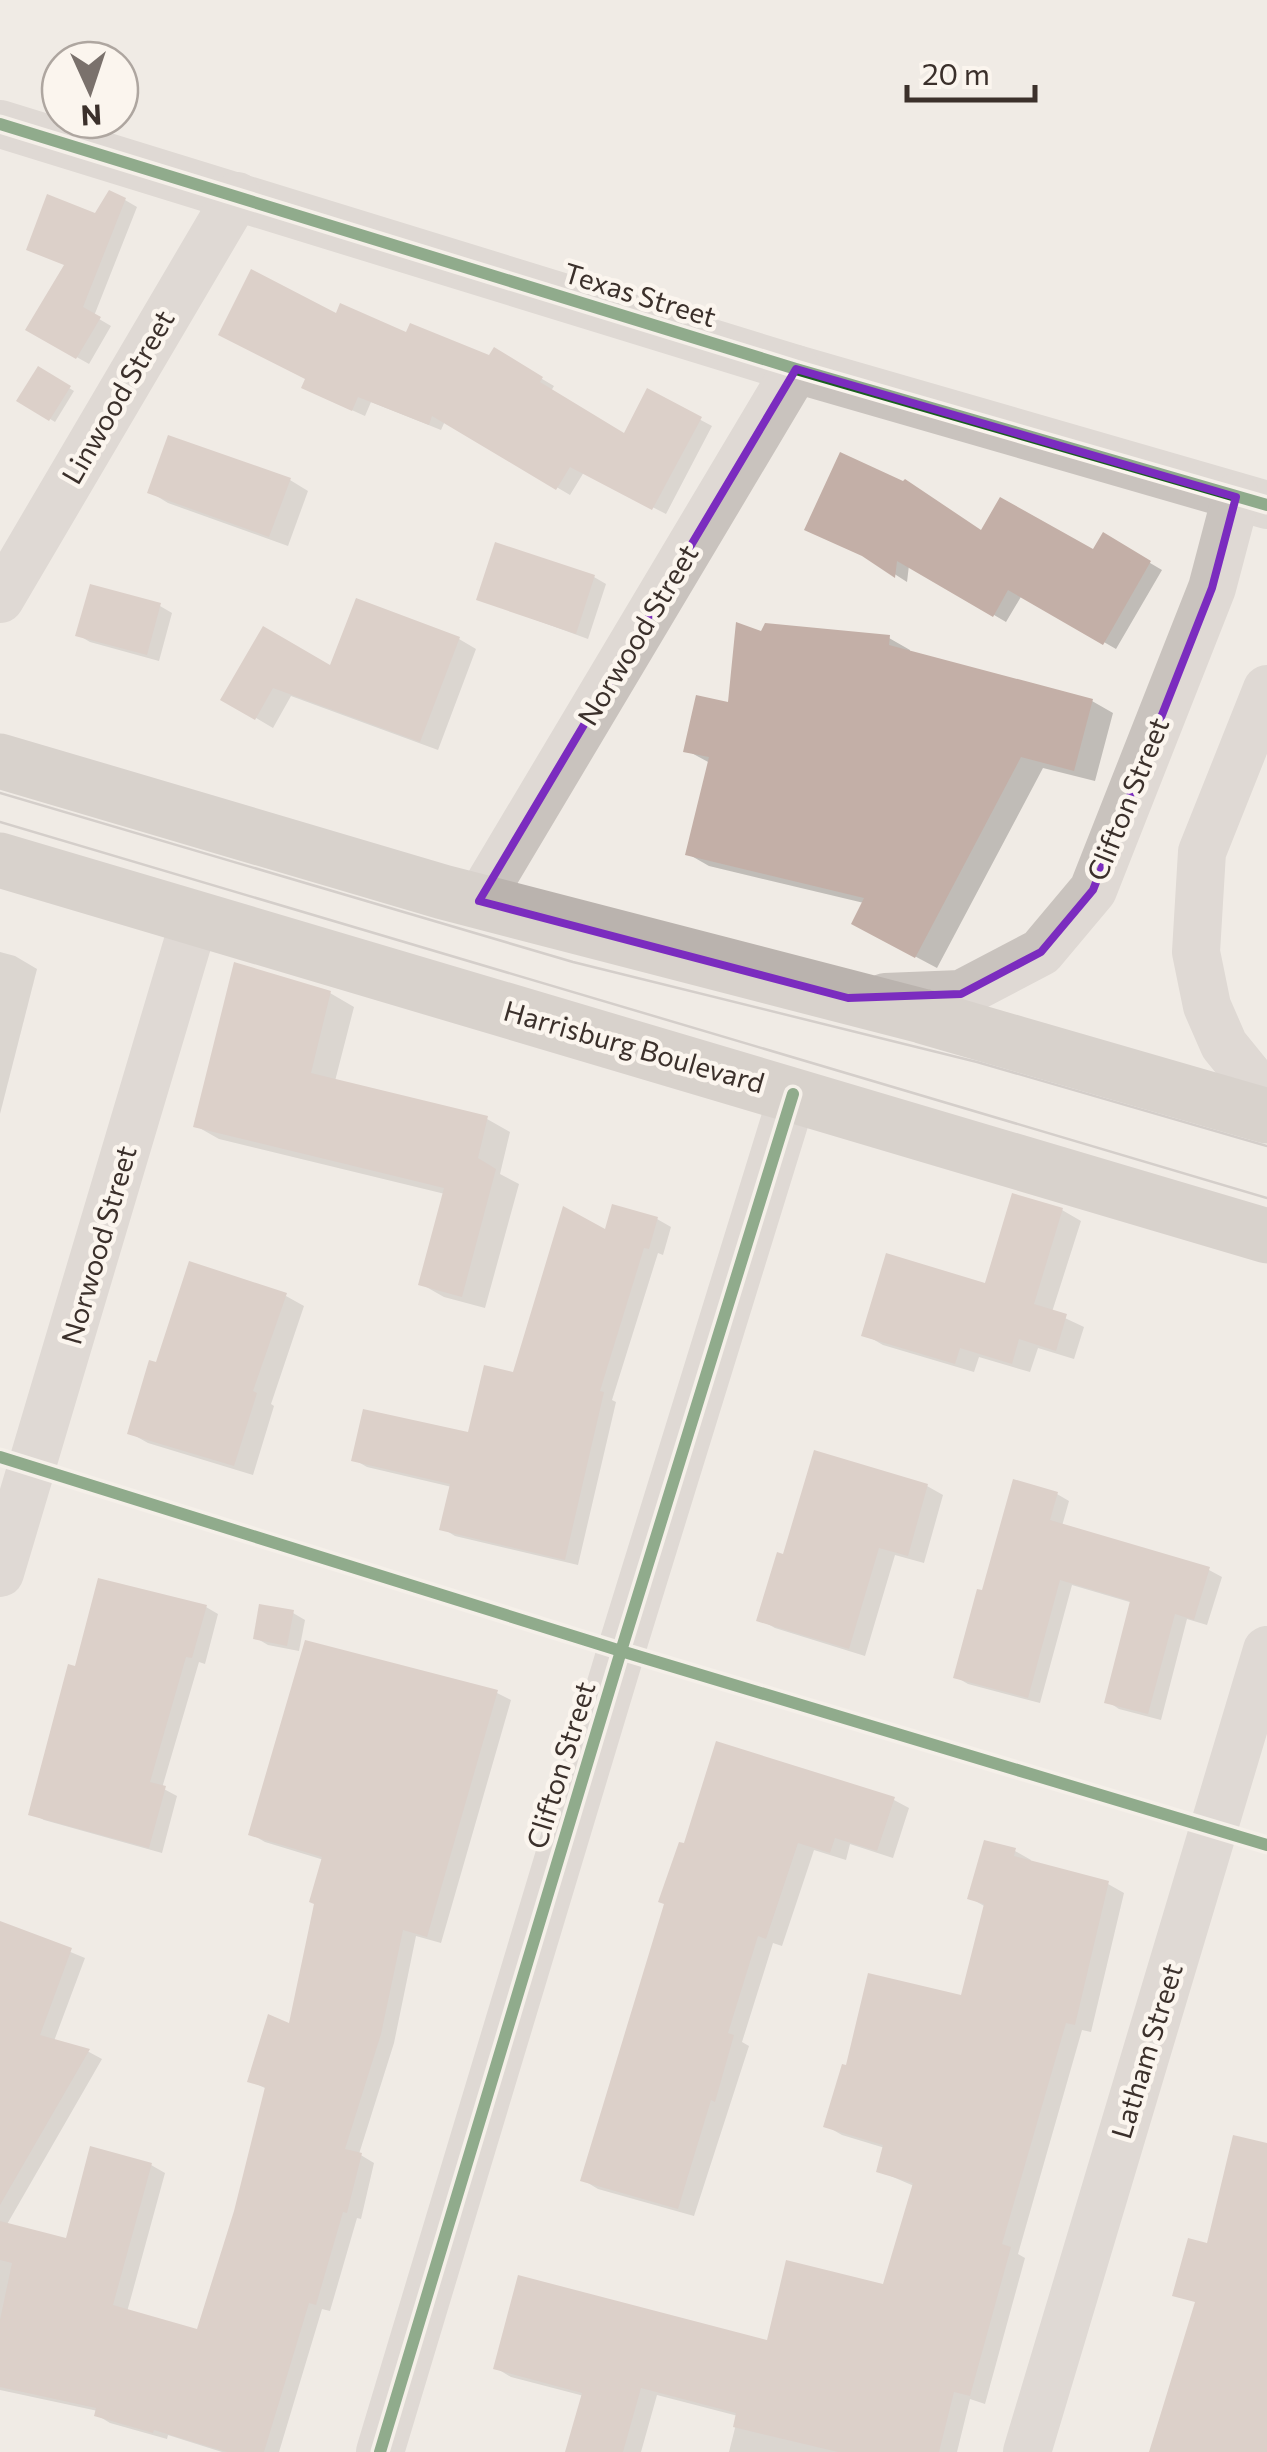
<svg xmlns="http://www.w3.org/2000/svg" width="1267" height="2452" font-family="Commissioner,sans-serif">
<rect width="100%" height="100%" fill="#f0ebe5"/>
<g fill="#0003">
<path d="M125,200l12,7 -43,109 17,10 -22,38 -60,-34 67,-114z"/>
<path d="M337,316l153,42 5,-7 59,35 -3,5 74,45 23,-44 64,34 -46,88 -82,-42 -14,23 -125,-74 -4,9 -70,-28 -6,14 -49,-22z"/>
<path d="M39,370l35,21 -19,31 -35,-22z"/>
<path d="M290,480l18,11 -20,55 -120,-43 -18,-11z"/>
<path d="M983,533l111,19 10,-16 58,34 -46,79 -94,-54 -16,27 -97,-57 -2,17 -36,-23z"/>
<path d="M594,577l12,7 -18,55 -109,-40z"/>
<path d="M160,606l12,7 -13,48 -69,-19 -12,-7z"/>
<path d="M763,634l126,4 21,12v3l182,48 21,12 -18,68 -52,-13 -106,200 -62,-33 -11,-32 -155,-37 -21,-12 22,-91 -24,-13 44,-45z"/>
<path d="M459,639l17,10 -38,101 -147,-54 -18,32 -49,-29 108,-30z"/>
<path d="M0,952l15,4 22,13 -37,145z"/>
<path d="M236,965l94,28 24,14 -19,74 152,38 23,13 -10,42 19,10 -34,124 -41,-11 -23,-13 24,-90 -226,-55 -23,-13z"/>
<path d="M613,1207l44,12 14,8 -8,28 -5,-2 -46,147 4,2 -38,163 -123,-29 -13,-8 10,-41 -85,-20 -14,-8 117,-24 44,-61 92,-142z"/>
<path d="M1062,1210l19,11 -29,91 32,15 -10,32 -36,-11 -8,24 -51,-15 -5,15 -91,-27 -19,-11 122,-48z"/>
<path d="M286,1296l18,10 -33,98 3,2 -21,69 -105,-32 -18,-10 28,-67z"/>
<path d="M927,1486l16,9 -19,68 -29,-8 -30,101 -90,-28 -16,-9 26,-62z"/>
<path d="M1057,1494l12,7 -7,25 147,44 13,7 -15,48 -20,-6 -26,101 -42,-11 -12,-8 26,-98 -61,-18 -32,118 -72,-19 -12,-7 27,-84z"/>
<path d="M206,1607l12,7 -13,50 -6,-2 -37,126 15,8 -15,57 -118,-33 -13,-7 46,-144z"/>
<path d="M293,1613l12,7 -6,31 -31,-6 -12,-7z"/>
<path d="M497,1693l14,7 -70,243 -25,-7 -22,107 -35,111 15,9 -13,56 -4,-1 -27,93 -8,-2 -43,143h-57l-54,-17 -1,4 -57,-16 -13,-8 1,-4 -98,-21v-467l85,35 -31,83 35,11 13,7 -96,167 61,15 84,-76 14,8 -38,139 72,20 38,-120 30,-123 -17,-8 41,-55 33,-166 -59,-18 -14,-8z"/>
<path d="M894,1800l15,8 -16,50 -43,-14 -4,16 -32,-10 -32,96 -9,-3 -31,99 7,4 -55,170 -96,-27 -15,-9 102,-334z"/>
<path d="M1015,1851l16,9 -1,2 78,22 16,9 -33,139 -9,-2 -64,224 7,4 -40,146 -15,-5 -13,53h-228l9,-36 -81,-21 -16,57h-73l16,-56 -73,-19 -15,-9 273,-25 116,-56 29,-101 -35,-15 6,-23 -43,-13 -16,-9 137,-128 23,-91 -16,-9z"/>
</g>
<g fill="#c3afa7">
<path d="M109,190l17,8 -43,109 18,10 -25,42 -51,-29 39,-65 -38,-15 21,-56 48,19z"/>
<path d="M251,269l85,44 4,-10 66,29 4,-9 79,32 5,-8 49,30 -3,5 84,51 23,-45 55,29 -50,93 -82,-43 -14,23 -124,-74 -3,9 -71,-28 -6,14 -51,-23 4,-9 -87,-44z"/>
<path d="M38,366l33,20 -22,35 -33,-20z"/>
<path d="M168,435l123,43 -22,59 -122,-44z"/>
<path d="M840,452l63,29 2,-2 76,51 19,-33 93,52 10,-17 48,29 -48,84 -95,-55 -15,27 -96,-56 -2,17 -33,-22 -58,-26z"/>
<path d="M495,542l100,33 -19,59 -100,-34z"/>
<path d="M90,584l71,19 -14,52 -72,-19z"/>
<path d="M356,598l104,39 -40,105 -147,-54 -18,32 -35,-20 43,-74 67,39z"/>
<path d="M736,622l25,9 4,-8 125,12 -1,10 204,54 -19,72 -53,-14 -106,201 -64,-34 13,-26 -179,-43 24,-98 -26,-5 13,-57 32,7z"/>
<path d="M234,962l97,29 -20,82 177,43 -10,42 18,11 -34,128 -44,-12 26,-97 -251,-61z"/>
<path d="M1012,1193l51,15 -29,96 33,10 -11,37 -37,-12 -7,25 -52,-16 -5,16 -94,-28 25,-83 99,30z"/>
<path d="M612,1204l46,13 -9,32 -5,-1 -44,143 4,1 -39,168 -126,-30 11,-46 -99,-23 12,-52 105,23 16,-67 29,7 50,-166 42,23z"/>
<path d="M189,1261l98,32 -34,98 4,2 -23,73 -107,-32 22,-74 7,2z"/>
<path d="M814,1450l114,34 -20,72 -29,-8 -30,101 -93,-28 21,-69 6,2z"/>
<path d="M1013,1479l45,13 -8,28 160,47 -16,53 -19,-6 -27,100 -44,-11 26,-102 -70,-21 -32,118 -75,-20 24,-89 5,1z"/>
<path d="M98,1578l109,27 -15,53 -6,-1 -36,125 16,4 -17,62 -121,-33 40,-151 7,2z"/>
<path d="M259,1604l35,6 -7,36 -34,-7z"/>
<path d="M305,1640l193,50 -71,247 -24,-7 -22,104 -36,115 17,4 -15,60 -4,-1 -27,93 -7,-2 -45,149h-37l-73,-22 -1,3 -59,-17 2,-8 -96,-21v-67l12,-57 -12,-3v-39l66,17 24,-92 62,17 -39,142 84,24 37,-118 31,-124 -18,-5 21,-68 21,9 25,-119 -5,-2 13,-45 -74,-22z"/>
<path d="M716,1741l179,56 -18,54 -42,-13 -5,15 -32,-10 -32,96 -8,-3 -30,97 6,2 -19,67 -4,-2 -33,109 -98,-28 84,-277 -6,-2 21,-60 5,1z"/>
<path d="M984,1840l32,8 -2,8 95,25 -34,144 -9,-2 -64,221 9,3 -41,149 -16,-4 -15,60h-101l-105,-25 3,-14 -95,-25 -18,64h-58l17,-59 -89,-24 25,-94 249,65 19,-80 97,24 30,-101 -37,-11 7,-27 -60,-18 19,-63 4,1 22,-92 93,22 23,-91 -17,-5z"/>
<path d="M0,1921l72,27 -32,87 50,14 -90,156z"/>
<path d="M1233,2135l34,8v309h-118l46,-150 -23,-6 16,-58 19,5z"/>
</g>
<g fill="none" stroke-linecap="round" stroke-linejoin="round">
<g stroke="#c9c3be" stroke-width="48">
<path d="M0,124l796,245 471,136"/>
<path d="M0,599l237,-403"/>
<path d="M1267,689l-65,163 -6,100 11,54 17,39 30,37 13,8"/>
<path d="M479,901l317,-532"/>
<path d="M885,997l76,-3 80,-42 52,-62 119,-302 24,-91"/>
<path d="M0,1573l195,-655"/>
<path d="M380,2452l241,-801 172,-557"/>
<path d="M1027,2452l240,-802"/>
</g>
<g stroke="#bab3ae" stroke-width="55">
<path d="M0,761l443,131 479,124 345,100"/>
<path d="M0,860l1267,376"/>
</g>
<g stroke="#b1aca8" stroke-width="2.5">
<path d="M0,793l573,169 404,100 290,84"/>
<path d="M0,822l1267,376"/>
</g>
<defs>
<g id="cycleway">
<path d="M0,124l796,245 471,136"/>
<path d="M0,1457l621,194 646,194"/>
<path d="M380,2452l241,-801 172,-557"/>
</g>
</defs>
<use href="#cycleway" stroke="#fbf5ee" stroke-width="19"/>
<use href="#cycleway" stroke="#1b5e20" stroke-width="12"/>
</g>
<path d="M0 0H1267V2452H0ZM796,369l440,128 -24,91 -119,302 -52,62 -80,42 -113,4 -369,-97z" fill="#f0ebe5" fill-opacity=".55" fill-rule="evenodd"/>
<path fill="none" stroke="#7b2cbf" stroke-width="8" stroke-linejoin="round" d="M796,369l440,128 -24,91 -119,302 -52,62 -80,42 -113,4 -369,-97z"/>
<g text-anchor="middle" stroke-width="9" stroke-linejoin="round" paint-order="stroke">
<g font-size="28" fill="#3b302b" stroke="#fbf5ee">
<text transform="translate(640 295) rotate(17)" y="10">Texas Street</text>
<text transform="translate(118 397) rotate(-60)" y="10">Linwood Street</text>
<text transform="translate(638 635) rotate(-59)" y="10">Norwood Street</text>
<text transform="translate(1128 799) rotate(-68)" y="10">Clifton Street</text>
<text transform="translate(634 1047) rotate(16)" y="10">Harrisburg Boulevard</text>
<text transform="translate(99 1245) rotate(-74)" y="10">Norwood Street</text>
<text transform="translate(561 1765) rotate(-73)" y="10">Clifton Street</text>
<text transform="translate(1147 2051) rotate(-73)" y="10">Latham Street</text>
</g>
</g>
<g transform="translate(90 90) rotate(177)"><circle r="48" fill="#fbf5ee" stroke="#aea6a0" stroke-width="2.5"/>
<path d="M0-8L18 38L0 25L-18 38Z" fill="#7a716c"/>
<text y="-15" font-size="28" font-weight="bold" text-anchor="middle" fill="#3b302b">N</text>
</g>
<path d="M907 85v15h128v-15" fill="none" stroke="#3b302b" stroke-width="5"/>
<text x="922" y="85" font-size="30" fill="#3b302b" stroke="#fbf5ee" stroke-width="8" paint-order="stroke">20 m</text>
</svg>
